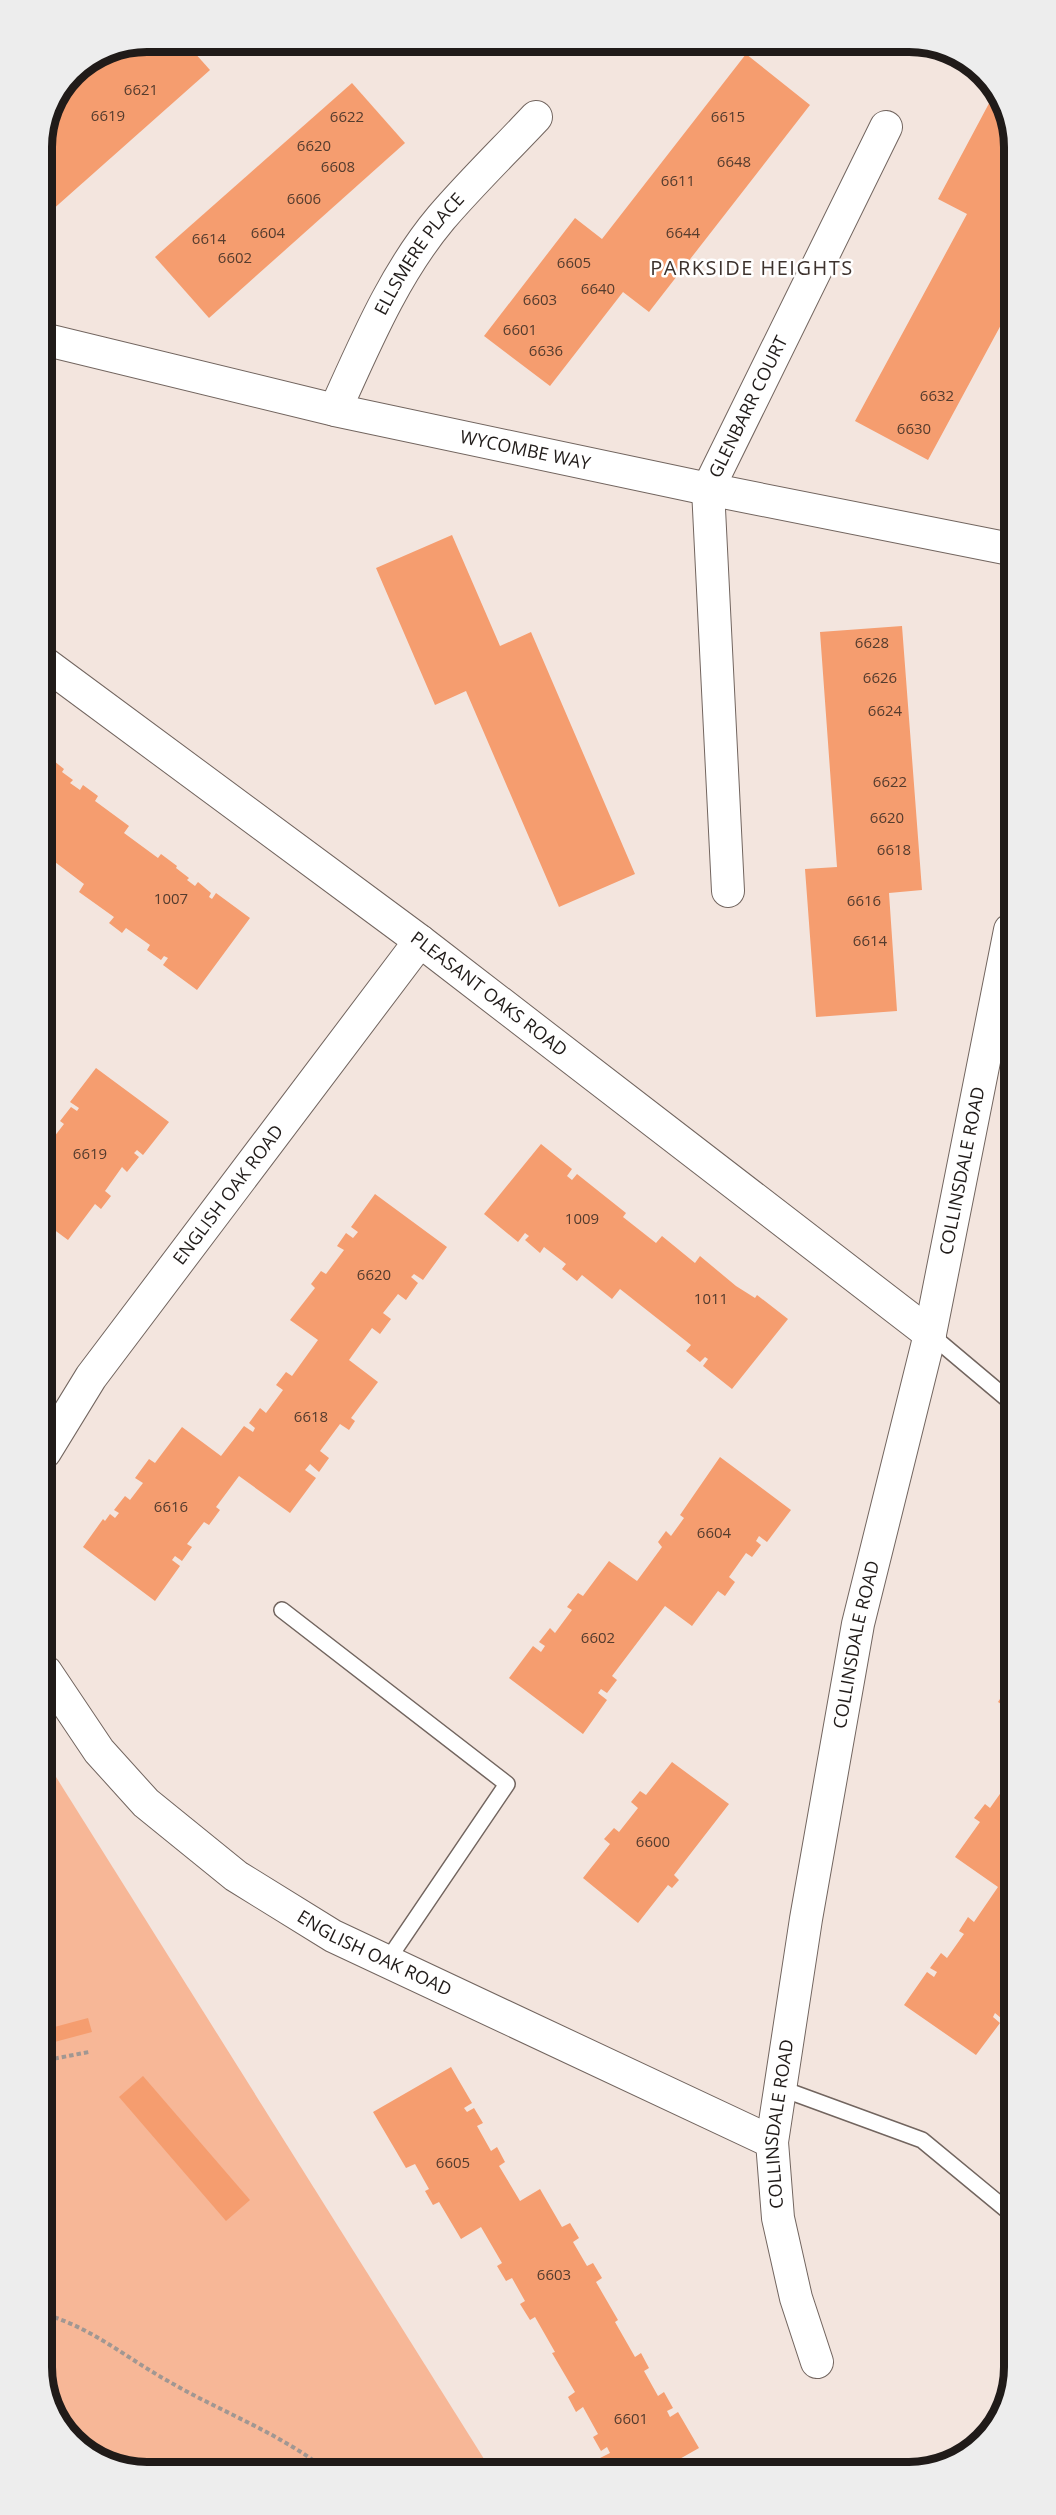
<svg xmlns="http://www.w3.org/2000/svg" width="1056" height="2515" font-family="'Open Sans',sans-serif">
<rect width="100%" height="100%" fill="#f3e5de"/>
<path fill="#f7b797" d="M46,1761l445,709 -351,3 -57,-22 -36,-50z"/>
<g fill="#f59d6f">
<path d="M148,42h37l25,28 -168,149v-78l26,-56 40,-35z"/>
<path d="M746,54l64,51 -161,207 -26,-20 -73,94 -66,-50 91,-118 27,21z"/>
<path d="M352,83l53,60 -196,175 -54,-61z"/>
<path d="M994,94l15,20v196l-81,150 -73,-39 112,-207 -29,-15z"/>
<path d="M452,535l48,111 31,-14 104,242 -76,33 -93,-216 -31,14 -59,-137z"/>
<path d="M902,626l20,264 -33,3 8,118 -81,6 -11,-148 32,-2 -17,-235z"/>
<path d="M44,753l20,16 -2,3 11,8 -3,3 10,7 3,-5 15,11 -3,5 34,25 -5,7 34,25 3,-4 16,12 -1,2 13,10 -2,2 8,6 3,-4 13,11 -2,4 3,2 4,-6 34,25 -53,72 -34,-25 5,-7 -4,-2 -3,4 -14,-10 3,-5 -24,-17 -4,5 -13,-10 5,-6 -35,-25 5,-8 -33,-25 -4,5 -3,-2z"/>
<path d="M96,1068l73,54 -26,33 -6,-5 -3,3 5,4 -12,15 -5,-5 -17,24 6,5 -10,13 -6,-5 -27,36 -23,-17v-79l2,2 17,-22 -4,-3 11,-14 6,4 2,-3 -9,-6z"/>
<path d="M541,1144l31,25 -5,7 5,4 5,-6 49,39 -3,4 33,26 6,-7 33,27 5,-7 36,30 19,12 2,-3 31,24 -56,70 -29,-23 5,-7 -3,-2 -5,5 -14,-11 5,-6 -71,-56 -8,10 -30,-24 -5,6 -15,-12 4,-5 -22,-17 -4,6 -15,-13 4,-4 -4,-3 -7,9 -34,-28z"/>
<path d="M375,1194l72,53 -24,33 -9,-6 -3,3 7,6 -12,17 -8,-6 -15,19 8,6 -11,15 -8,-6 -23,32 29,22 -27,36 4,3 -6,9 -9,-6 -20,27 9,7 -10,14 -9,-8 -5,6 11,8 -26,35 -51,-37 -23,31 4,3 -11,15 -5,-3 -17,22 5,3 -10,14 -7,-5 -3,4 8,6 -25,35 -72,-54 20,-28 2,2 5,-7 5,4 4,-5 -5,-3 11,-14 5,4 13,-17 -8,-5 14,-19 6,4 27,-36 39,29 23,-30 9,6 2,-4 -6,-5 11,-15 6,5 17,-23 -7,-5 10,-13 6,4 26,-36 -28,-20 25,-32 -4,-4 10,-13 5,3 18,-24 -7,-4 9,-13 7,5 5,-6 -7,-5z"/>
<path d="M720,1457l71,53 -24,32 -8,-6 -3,5 5,4 -9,12 -6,-4 -17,24 6,5 -10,14 -7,-5 -26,35 -27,-20 -53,70 5,4 -10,13 -6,-4 -3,4 9,7 -24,34 -74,-56 24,-32 8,6 4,-6 -6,-4 11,-14 5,5 17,-23 -5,-3 11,-14 5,3 26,-35 28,20 25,-34 -4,-5 8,-11 5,5 13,-18 -4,-3z"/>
<path d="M1012,1681v30l-14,-9z"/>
<path d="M672,1762l57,42 -55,71 5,5 -7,8 -4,-3 -30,38 -55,-45 27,-34 -6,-5 10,-11 5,4 19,-24 -7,-6 9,-11 6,4z"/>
<path d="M1013,1763v227l-6,9 4,4 -10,15 -6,-5 -2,4 7,6 -24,32 -72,-50 23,-33 7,5 3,-5 -7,-4 11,-15 6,5 17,-24 -5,-3 9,-14 6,5 24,-35 -43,-30 25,-35 -6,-4 11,-14 5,4 17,-24 -6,-4z"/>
<path d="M88,2018l4,14 -45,12v-15z"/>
<path d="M451,2067l21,36 -8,5 3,4 7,-4 9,15 -6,3 14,25 6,-4 8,15 -6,4 21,35 20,-12 22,38 8,-4 9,15 -6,4 14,24 6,-3 9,15 -6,4 22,38 -3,2 20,35 6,-4 8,15 -5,3 14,25 6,-4 9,16 -6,3 3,6 8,-5 21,36 -37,21 -55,1 -7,-12 10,-5 -3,-6 -6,4 -8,-14 5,-3 -15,-27 -7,5 -8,-15 7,-5 -23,-39 3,-1 -20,-35 -5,3 -10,-16 5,-3 -13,-23 -6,3 -9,-15 5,-3 -21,-36 -20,12 -22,-37 -6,3 -8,-14 4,-2 -14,-25 -9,4 -33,-56z"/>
<path d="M143,2076l107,124 -24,21 -107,-124z"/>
</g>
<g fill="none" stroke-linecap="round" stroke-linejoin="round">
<defs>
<g id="service">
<path d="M930,1334l82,69"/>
<path d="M282,1610l225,174 -120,177"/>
<path d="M780,2088l142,52 92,76"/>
</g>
<g id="minor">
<path id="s1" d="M43,339l292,71 373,79 302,60"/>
<path id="s2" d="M335,410c30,-66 59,-136 106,-192 30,-35 63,-67 95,-101"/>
<path id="s3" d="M43,662l377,279 510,393"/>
<path id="s4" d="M728,891l-20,-402 178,-362"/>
<path id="s5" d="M45,1452l46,-75 329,-436"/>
<path id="s6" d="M46,1672l53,79 47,52 90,73 97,60 439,206"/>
<path id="s7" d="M817,2362l-21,-64 -18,-80 -6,-76 34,-223 52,-295 72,-290 80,-404"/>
</g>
</defs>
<use href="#service" stroke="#72655f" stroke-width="18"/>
<use href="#minor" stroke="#72655f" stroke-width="34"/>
<g stroke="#a19792" stroke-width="4" stroke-dasharray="4.5 3" stroke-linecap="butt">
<path d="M47,2000l3,-1"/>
<path d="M47,2060l42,-8"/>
<path d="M47,2315c45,13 81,44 121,66 53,31 112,52 161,91"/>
</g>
<use href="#service" stroke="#fff" stroke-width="15"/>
<use href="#minor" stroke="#fff" stroke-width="32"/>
</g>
<g text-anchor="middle" stroke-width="5" stroke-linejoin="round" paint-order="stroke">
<g font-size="15" fill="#553c2e">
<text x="141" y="95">6621</text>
<text x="108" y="121">6619</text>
<text x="347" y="122">6622</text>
<text x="728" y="122">6615</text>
<text x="314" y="151">6620</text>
<text x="734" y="167">6648</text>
<text x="338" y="172">6608</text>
<text x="678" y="186">6611</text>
<text x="304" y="204">6606</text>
<text x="268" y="238">6604</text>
<text x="683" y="238">6644</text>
<text x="209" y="244">6614</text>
<text x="235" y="263">6602</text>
<text x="574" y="268">6605</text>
<text x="598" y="294">6640</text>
<text x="540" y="305">6603</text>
<text x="520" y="335">6601</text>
<text x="546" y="356">6636</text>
<text x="937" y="401">6632</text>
<text x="914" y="434">6630</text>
<text x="872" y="648">6628</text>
<text x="880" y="683">6626</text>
<text x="885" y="716">6624</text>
<text x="890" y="787">6622</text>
<text x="887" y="823">6620</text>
<text x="894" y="855">6618</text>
<text x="171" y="904">1007</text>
<text x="864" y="906">6616</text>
<text x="870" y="946">6614</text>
<text x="90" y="1159">6619</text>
<text x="582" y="1224">1009</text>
<text x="374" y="1280">6620</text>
<text x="711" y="1304">1011</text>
<text x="311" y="1422">6618</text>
<text x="171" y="1512">6616</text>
<text x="714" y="1538">6604</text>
<text x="598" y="1643">6602</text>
<text x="653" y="1847">6600</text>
<text x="453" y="2168">6605</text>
<text x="554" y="2280">6603</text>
<text x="631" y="2424">6601</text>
</g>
<g font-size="18" fill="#201b19" stroke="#fff">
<text dy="6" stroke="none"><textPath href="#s2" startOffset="178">ELLSMERE PLACE</textPath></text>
<text dy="6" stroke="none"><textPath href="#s4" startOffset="494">GLENBARR COURT</textPath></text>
<text dy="6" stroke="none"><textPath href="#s1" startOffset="495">WYCOMBE WAY</textPath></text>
<text dy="6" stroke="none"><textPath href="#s3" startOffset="556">PLEASANT OAKS ROAD</textPath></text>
<text dy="6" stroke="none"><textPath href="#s7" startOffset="1216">COLLINSDALE ROAD</textPath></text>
<text dy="6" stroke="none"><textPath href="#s5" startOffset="316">ENGLISH OAK ROAD</textPath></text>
<text dy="6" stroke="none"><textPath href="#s7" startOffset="730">COLLINSDALE ROAD</textPath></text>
<text dy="6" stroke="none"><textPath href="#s6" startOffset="440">ENGLISH OAK ROAD</textPath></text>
<text dy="6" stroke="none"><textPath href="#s7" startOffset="244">COLLINSDALE ROAD</textPath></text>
</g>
<g font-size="20" letter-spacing="1.5" fill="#3d322d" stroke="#fff">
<text x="752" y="275">PARKSIDE HEIGHTS</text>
</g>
</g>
<path d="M0 0H1056V2515H0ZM147 52H909A95 95 0 0 1 1004 147V2367A95 95 0 0 1 909 2462H147A95 95 0 0 1 52 2367V147A95 95 0 0 1 147 52Z" fill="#ededed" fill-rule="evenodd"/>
<path fill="none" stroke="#201b19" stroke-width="8" d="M147 52H909A95 95 0 0 1 1004 147V2367A95 95 0 0 1 909 2462H147A95 95 0 0 1 52 2367V147A95 95 0 0 1 147 52Z"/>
</svg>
